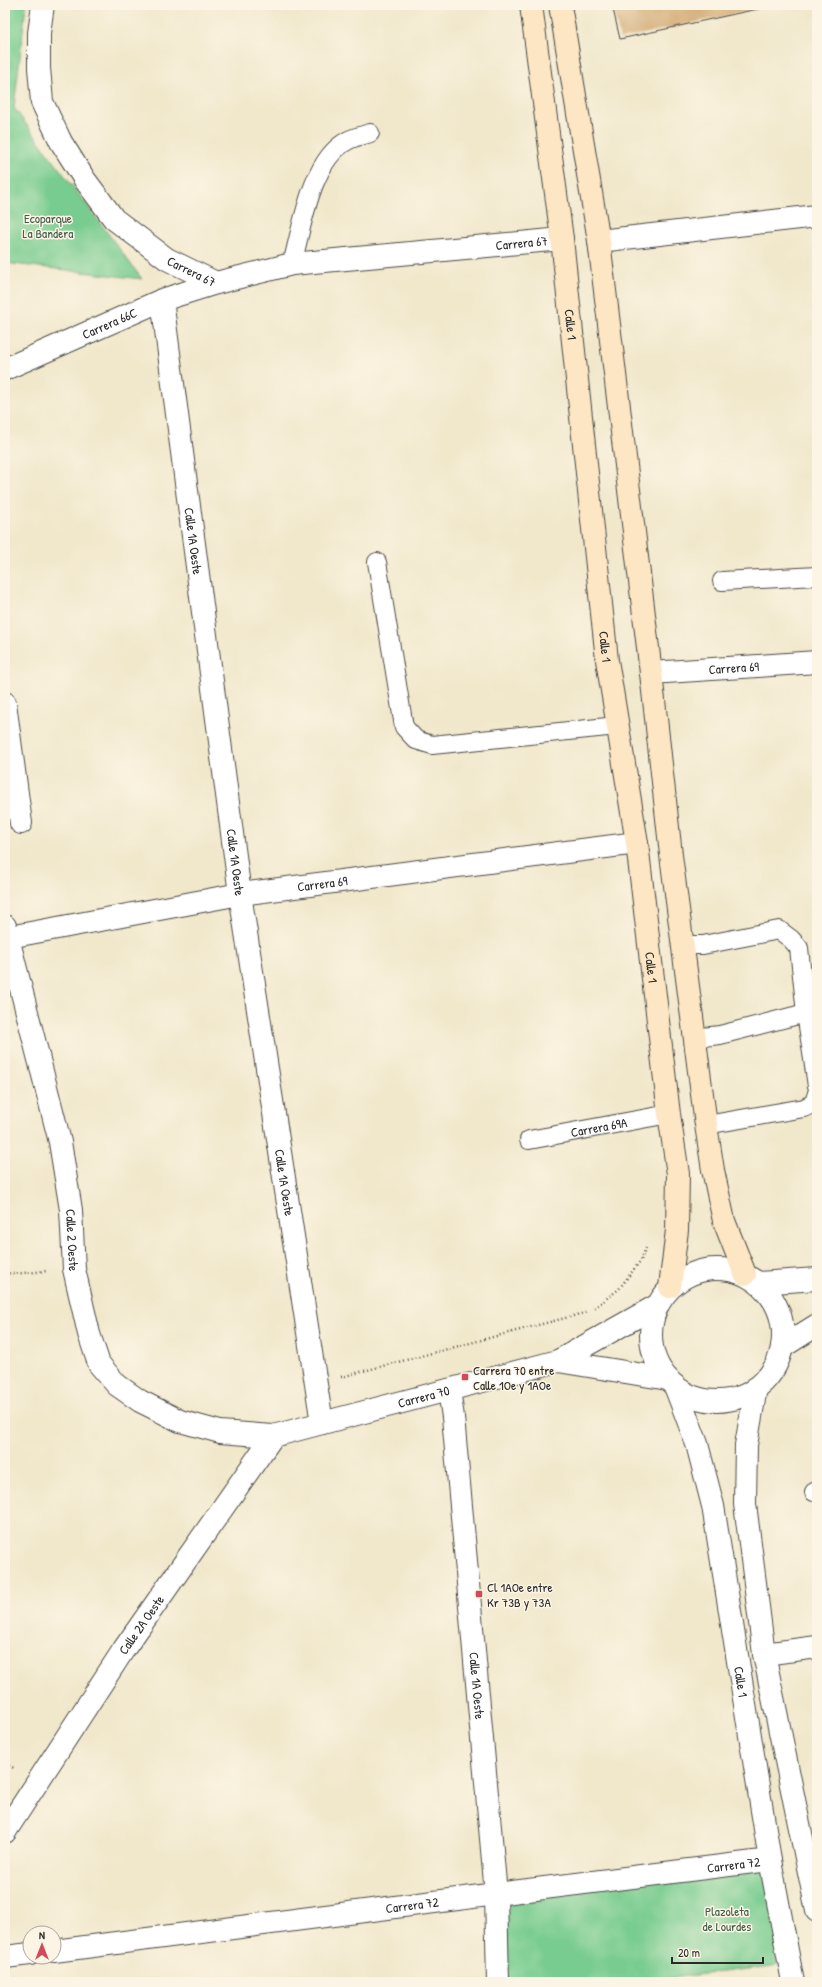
<svg xmlns="http://www.w3.org/2000/svg" width="822" height="1987" font-family="'Patrick Hand',sans-serif">
<rect width="100%" height="100%" fill="#fcf5e5"/>
<filter id="ink" filterUnits="userSpaceOnUse"><feTurbulence type="fractalNoise" baseFrequency=".025" numOctaves="2"/><feDisplacementMap in="SourceGraphic" scale="8" xChannelSelector="R" yChannelSelector="G"/><feConvolveMatrix kernelMatrix="1 2 1 2 8 2 1 2 1" color-interpolation-filters="sRGB"/></filter>
<filter id="wash" filterUnits="userSpaceOnUse"><feTurbulence type="fractalNoise" baseFrequency=".012" numOctaves="4" result="noise"/><feDisplacementMap in="SourceGraphic" scale="16" xChannelSelector="R" yChannelSelector="G"/><feGaussianBlur stdDeviation="0.9" result="paint"/><feColorMatrix in="noise" values="0 0 0 0 0 0 0 0 0 0 0 0 0 0 0 0 0 1.4 0 .05"/><feComposite in="paint" operator="in"/></filter>
<g filter="url(#wash)">
<rect width="100%" height="100%" fill="#f1e8cc"/>
<g fill="#78cc8f" stroke="#527c5d">
<path d="M5,5h21l-12,103 128,171 -137,-16z"/>
<path d="M770,1860l20,104 -154,18h-138l-2,-88z"/>
</g>
<g id="blocks">
<path fill="#d5af7c" d="M612,5h159v1l-151,33z"/>
</g>
</g>
<g filter="url(#ink)">
<use href="#blocks" fill-opacity="0" stroke="#494743" stroke-width="1"/>
<g fill="none" stroke-linecap="round" stroke-linejoin="round">
<defs>
<g id="service">
<path d="M292,264c10,-36 19,-104 55,-123 6,-4 15,-5 23,-8"/>
<path d="M377,562l27,165 12,13 16,5 185,-19"/>
<path d="M722,581l95,-5"/>
<path d="M682,945h21l76,-15 12,9 8,9 7,65 11,73"/>
<path d="M694,1038l26,-3 86,-22"/>
<path d="M706,1125l98,-17 10,-5 3,-10"/>
<path id="s1" d="M529,1140l140,-26"/>
<path d="M814,1492l3,-1"/>
</g>
<g id="minor">
<path id="s2" d="M43,5l-4,28v35l3,34 19,40 24,38 29,39 53,40 49,24"/>
<path d="M599,241l218,-25"/>
<path id="s3" d="M162,300l78,594 82,529"/>
<path id="s4" d="M5,369l157,-69 54,-17 76,-19 270,-25"/>
<path id="s5" d="M651,673l166,-11"/>
<path d="M5,703l16,120"/>
<path id="s6" d="M5,926l55,216 11,68 3,59 15,65 10,30 18,21 23,16 40,20 40,11 53,4"/>
<path id="s7" d="M9,937l231,-43 397,-51"/>
<path id="s8" d="M449,1390l4,27 43,477 2,88"/>
<path d="M764,1654l53,-7"/>
<path id="s9" d="M54,1951l442,-57 274,-34"/>
<path d="M5,1957l25,-3"/>
</g>
<g id="tertiary">
<circle cx="717" cy="1335" r="66"/>
<path d="M759,1283l58,-4"/>
<path d="M782,1347l35,-22"/>
<path d="M558,1361l110,18"/>
<path id="s10" d="M675,1386l22,58 16,62 57,354 23,122"/>
<path d="M756,1388l-10,57 -1,59 19,150 53,257"/>
<path id="s11" d="M5,1832l119,-183 149,-213 285,-75 98,-55"/>
</g>
<g id="secondary">
<path id="s12" d="M531,5l31,234 45,421 30,183 32,271 9,60 -1,56 -7,57"/>
<path d="M560,5l39,236 52,432 20,182 35,270 7,45 11,51 21,53"/>
</g>
</defs>
<use href="#service" stroke="#494743" stroke-width="20"/>
<use href="#minor" stroke="#494743" stroke-width="24"/>
<use href="#tertiary" stroke="#494743" stroke-width="24"/>
<use href="#secondary" stroke="#494743" stroke-width="24"/>
<g stroke="#494743" stroke-width="2.5" stroke-dasharray="1 3" stroke-linecap="butt">
<path d="M5,1272l6,2 37,-3"/>
<path d="M594,1308l25,-19 22,-29 5,-12"/>
<path d="M341,1377l247,-65"/>
<path d="M5,1764l9,4"/>
</g>
<use href="#service" stroke="#fff" stroke-width="18"/>
<use href="#minor" stroke="#fff" stroke-width="22"/>
<use href="#tertiary" stroke="#fff" stroke-width="22"/>
<use href="#secondary" stroke="#fce6c4" stroke-width="22"/>
</g>
</g>
<g fill="#d1495b" stroke="#fcf5e5" stroke-width="1.5">
<rect x="461" y="1373" width="8" height="8" rx="2"/>
<rect x="475" y="1590" width="8" height="8" rx="2"/>
</g>
<g text-anchor="middle" stroke-width="3" stroke-linejoin="round" paint-order="stroke">
<g font-size="13" fill="#425b49" stroke="#fcf5e5">
<text x="48" y="223">Ecoparque<tspan x="48" dy="15">La Bandera</tspan></text>
<text x="727" y="1916">Plazoleta<tspan x="727" dy="15">de Lourdes</tspan></text>
</g>
<g font-size="13" fill="#2b2b2b" stroke="#fcf5e5">
<text dy="5" stroke="none"><textPath href="#s4" startOffset="537">Carrera 67</textPath></text>
<text dy="5" stroke="none"><textPath href="#s2" startOffset="329">Carrera 67</textPath></text>
<text dy="5" stroke="none"><textPath href="#s4" startOffset="114">Carrera 66C</textPath></text>
<text dy="5" stroke="none"><textPath href="#s12" startOffset="322">Calle 1</textPath></text>
<text dy="5" stroke="none"><textPath href="#s3" startOffset="243">Calle 1A Oeste</textPath></text>
<text dy="5" stroke="none"><textPath href="#s12" startOffset="646">Calle 1</textPath></text>
<text dy="5" stroke="none"><textPath href="#s5" startOffset="83">Carrera 69</textPath></text>
<text dy="5" stroke="none"><textPath href="#s3" startOffset="567">Calle 1A Oeste</textPath></text>
<text dy="5" stroke="none"><textPath href="#s7" startOffset="318">Carrera 69</textPath></text>
<text dy="5" stroke="none"><textPath href="#s12" startOffset="970">Calle 1</textPath></text>
<text dy="5" stroke="none"><textPath href="#s1" startOffset="71">Carrera 69A</textPath></text>
<text dy="5" stroke="none"><textPath href="#s3" startOffset="891">Calle 1A Oeste</textPath></text>
<text dy="5" stroke="none"><textPath href="#s6" startOffset="322">Calle 2 Oeste</textPath></text>
<text dy="5" stroke="none"><textPath href="#s11" startOffset="634">Carrera 70</textPath></text>
<text dy="5" stroke="none"><textPath href="#s11" startOffset="248">Calle 2A Oeste</textPath></text>
<text dy="5" stroke="none"><textPath href="#s10" startOffset="304">Calle 1</textPath></text>
<text dy="5" stroke="none"><textPath href="#s8" startOffset="297">Calle 1A Oeste</textPath></text>
<text dy="5" stroke="none"><textPath href="#s9" startOffset="685">Carrera 72</textPath></text>
<text dy="5" stroke="none"><textPath href="#s9" startOffset="361">Carrera 72</textPath></text>
</g>
<g font-size="13" fill="#2b2b2b" stroke="#fcf5e5" text-anchor="start">
<text x="473" y="1375">Carrera 70 entre<tspan x="473" dy="15">Calle 1Oe y 1AOe</tspan></text>
<text x="487" y="1592">Cl 1AOe entre<tspan x="487" dy="15">Kr 73B y 73A</tspan></text>
</g>
</g>
<rect width="822" height="1987" fill="none" stroke="#fcf5e5" stroke-width="20"/>
<g transform="translate(42 1945)"><circle r="19" fill="#fcf5e5" stroke="#a8a49b"/>
<path d="M0-3L7 15L0 10L-7 15Z" fill="#d1495b"/>
<text y="-6" font-size="11" font-weight="bold" text-anchor="middle" fill="#2b2b2b">N</text>
</g>
<path d="M672 1957v6h91v-6" fill="none" stroke="#2b2b2b" stroke-width="2"/>
<text x="678" y="1957" font-size="12" fill="#2b2b2b" stroke="#fcf5e5" stroke-width="3" paint-order="stroke">20 m</text>
</svg>
